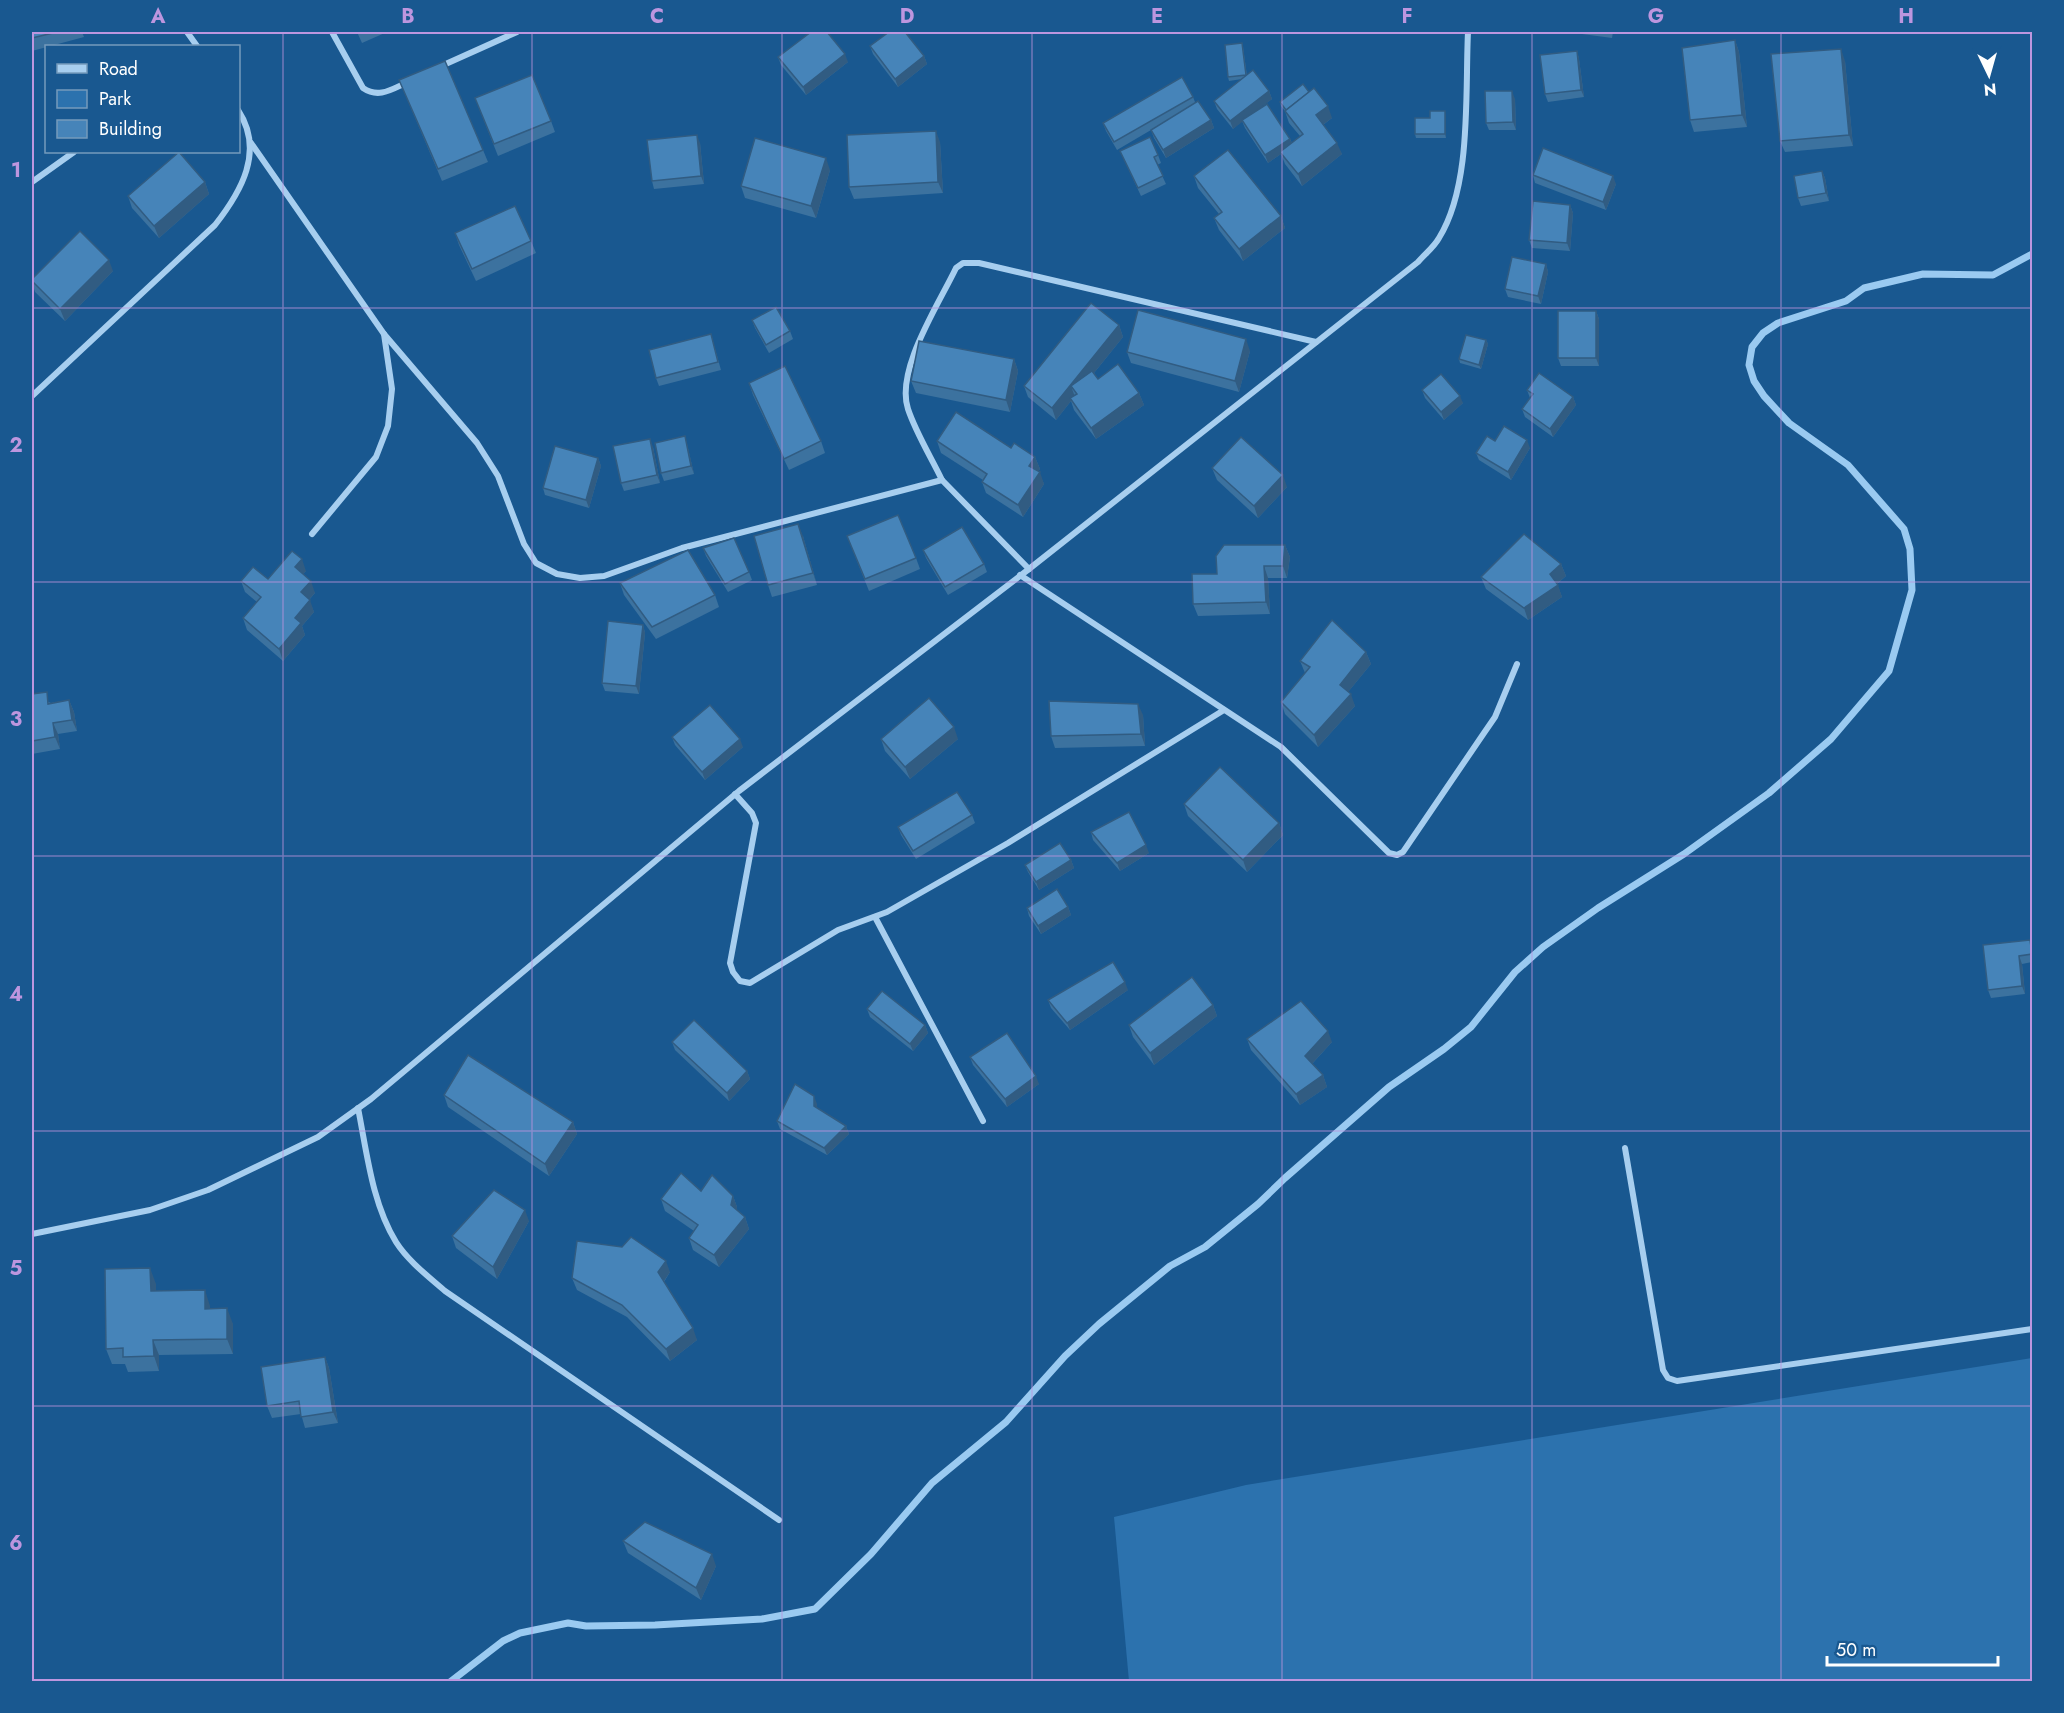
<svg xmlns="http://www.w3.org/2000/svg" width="2064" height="1713" font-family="Jost,sans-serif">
<rect width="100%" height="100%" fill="#195890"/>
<path fill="#2c72ae" d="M2032,1358v323h-903l-15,-164 132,-32z"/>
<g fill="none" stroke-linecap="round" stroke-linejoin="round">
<path stroke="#9acaf1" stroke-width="7" d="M450,1682l53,-41 17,-8 48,-10 18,3 69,-1 107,-6 53,-10 56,-55 61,-71 74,-61 59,-66 34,-32 71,-58 35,-19 53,-43 27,-26 104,-91 55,-38 27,-22 44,-55 28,-25 55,-39 86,-54 85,-61 62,-54 58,-68 23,-81 -2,-41 -6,-20 -56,-64 -59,-42 -25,-27 -10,-15 -5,-16 3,-18 11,-14 15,-10 68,-22 18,-13 59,-14 70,1 39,-21"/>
<g stroke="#a7ceef" stroke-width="6">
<path d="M187,32l10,14"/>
<path d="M332,32l31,56c16,11 29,1 45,-6"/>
<path d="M439,67l78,-35"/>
<path d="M251,143l133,191 8,55 -4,37 -12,31 -64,77"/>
<path d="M32,182l42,-30"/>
<path d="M384,334l93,109 21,33 26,68 12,19 21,11 23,4 24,-2 78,-28 260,-68 87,89"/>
<path d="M32,396l183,-171c26,-33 50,-74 23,-115"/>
<path d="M942,480c-11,-23 -26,-47 -34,-71 -13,-39 31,-105 48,-141l7,-5h16l337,79"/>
<path d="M1020,575l261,172 108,106 8,2 6,-3 81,-119 11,-16 22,-53"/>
<path d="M735,794l17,19 4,10 -26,140 3,9 7,9 10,2 88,-53 49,-18 121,-69 216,-133"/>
<path d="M875,917l108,204"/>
<path d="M358,1108c9,45 14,95 38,134 12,19 33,35 49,49l334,229"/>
<path d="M1625,1148l38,222 5,8 9,3 355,-52"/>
<path d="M32,1234l118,-24 58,-20 110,-53 53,-38 368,-308 290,-222 389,-307c7,-8 16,-15 21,-24 33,-53 26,-145 29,-206"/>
</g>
</g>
<g fill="#3c729f">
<path d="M32,32h50l2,5 -52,14z"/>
<path d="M357,32h30l-25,11z"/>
<path d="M1567,32h46l-1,6z"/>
<path d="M1735,40l4,12 8,75 -53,5 -4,-12z"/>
<path d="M1242,43l1,4 4,29 22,15 3,8 -18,13 36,27 2,4 8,-7 -11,-13 -4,-12 -4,-5 -1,-4 52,16 -9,7 19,29 -40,32 -17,-22 -4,-10 -13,9 -23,-35 -3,-7 -9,8 -16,-20 -3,-8 28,-22 -13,2 -1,-4z"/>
<path d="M870,46l54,10 3,8 -29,23 -25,-33z"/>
<path d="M1577,51l2,8 5,38 -36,5 -3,-8z"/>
<path d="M778,57l70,5 -42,33 -25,-30z"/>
<path d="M1845,61l8,85 -68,6 -5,-11z"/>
<path d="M399,80l84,70 5,12 -46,19z"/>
<path d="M1193,97l2,5 16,18 3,8 -48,30 -12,-20 -3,-8 -34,20 -11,-19 -3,-8z"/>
<path d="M475,98l76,23 4,11 -57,24z"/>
<path d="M1515,99l1,31h-27l-3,-7z"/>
<path d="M1446,115v23h-30l-1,-4 15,-16z"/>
<path d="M940,142l3,51 -89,6 -5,-12z"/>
<path d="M700,143l4,41 -50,5 -2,-8z"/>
<path d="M1120,151l38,4 3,8 -4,2 9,19 -25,12z"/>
<path d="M830,170l-14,48 -71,-20 -4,-12z"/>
<path d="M1822,171l3,7 4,23 -28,5 -3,-8z"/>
<path d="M1533,175l83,9 -10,26 -71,-27z"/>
<path d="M1194,176l87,40 4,12 -42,33 -24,-31 -5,-12 5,-4 -21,-26z"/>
<path d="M205,182l4,12 -50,44 -27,-30 -4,-12z"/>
<path d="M1570,205l3,8 -3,38 -38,-3 -3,-8z"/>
<path d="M455,233l76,8 5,12 -60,28 -17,-36z"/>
<path d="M1546,264l2,8 -7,32 -33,-7 -3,-8z"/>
<path d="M113,271l-48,50 -30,-29 -3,-10v-1z"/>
<path d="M1596,311l3,8v47h-38l-3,-8z"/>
<path d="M752,320l38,11 3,8 -24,14 -14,-25z"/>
<path d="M1119,325l4,12 -29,36 4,6 41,14 5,12 -48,34 -22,-29 -3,-9 -15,19 -28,-23 -4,-11z"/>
<path d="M1486,340l2,4 -7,25 -21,-6 -1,-4z"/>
<path d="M713,342l8,28 -62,16 -3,-8z"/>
<path d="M1250,351l-11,41 -108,-29 -4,-11z"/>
<path d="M1014,359l4,12 -8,41 -94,-19 -5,-12z"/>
<path d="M749,383l72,58 4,12 -36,17 -36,-75z"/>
<path d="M1422,390l41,13 -19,17 -19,-22z"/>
<path d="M1527,390l46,7 3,8 -23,32 -28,-20 -3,-8 8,-11z"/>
<path d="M937,441l74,7 24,9 5,12 -2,2 6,13 -21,33 -37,-24 -4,-11 1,-2 -42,-27z"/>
<path d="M1495,441l35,7 -19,32 -32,-20 -3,-7z"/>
<path d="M687,444l7,30 -30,7 -3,-8z"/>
<path d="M653,447l7,36 -36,8 -3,-8z"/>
<path d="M598,458l3,8 -12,42 -44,-13 -2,-7z"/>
<path d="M1212,468l75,19 -29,31 -41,-38z"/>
<path d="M803,536l14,49 -45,12 -4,-12z"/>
<path d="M847,536l69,22 4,11 -51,22z"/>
<path d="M1285,545l5,12 -3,21h-19l2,36 -72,2 -5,-12 24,-30z"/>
<path d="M703,548l46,24 3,8 -24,12 -22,-36z"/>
<path d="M923,550l61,14 3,8 -39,23 -22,-37z"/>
<path d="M1561,564l5,12 -9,8 5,13 -34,23 -42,-31 -5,-12z"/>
<path d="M306,571l-3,3 12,19 -6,7 5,12 -12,14 3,9 -22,26 -36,-31 -4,-12 14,-16 -12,-10 -4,-11 27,-2z"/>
<path d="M620,583l95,12 4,12 -63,32 -32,-44z"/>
<path d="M643,625l2,8 -6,61 -34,-3 -3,-8z"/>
<path d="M1366,652l5,12 -23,28 7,14 -37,41 -33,-33 -4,-12 24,-29 -5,-12z"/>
<path d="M32,694l19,9 18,-3 5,12 3,19 -19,3 2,15 -28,5z"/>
<path d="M1143,715l2,31 -90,2 -4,-12z"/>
<path d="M672,737l71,10 -38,33 -30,-35z"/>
<path d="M881,739h77l-48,40 -25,-28z"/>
<path d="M1184,804l95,19 4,12 -36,37 -59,-56z"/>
<path d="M972,815l3,8 -59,36 -15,-24 -3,-8z"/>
<path d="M1091,832l58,21 -29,18 -27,-31z"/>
<path d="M1071,860l3,8 -35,22 -11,-18 -3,-7z"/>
<path d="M1068,907l3,8 -30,19 -12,-18 -2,-8z"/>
<path d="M1983,945l49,2v15l-10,2 3,30 -34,4 -3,-8z"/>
<path d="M1128,990l-58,40 -19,-22 -3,-8z"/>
<path d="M1213,1005l4,11 -63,49 -21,-28 -4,-12z"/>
<path d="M867,1009l58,16 3,8 -15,18 -43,-34z"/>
<path d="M1247,1039l85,3 -20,22 11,11 4,12 -27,18 -49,-55z"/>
<path d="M672,1042l75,29 3,8 -21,22 -54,-51z"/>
<path d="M970,1057l69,27 -32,23 -34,-42z"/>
<path d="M444,1095l129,27 4,12 -28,42 -101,-69z"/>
<path d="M817,1104v4l29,18 3,8 -22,21 -47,-26 -3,-8z"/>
<path d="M701,1191l32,5 4,11 -1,3 9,7 4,12 -30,38 -26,-17 -4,-12 5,-7 -29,-20 -4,-12z"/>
<path d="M529,1221l-32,58 -41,-31 -4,-12z"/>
<path d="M670,1272l-6,10 33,58 -27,21 -43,-44 -50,-27 -5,-12z"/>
<path d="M156,1284v7l54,15v3l23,15v30l-74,1v16l-31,1 -3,-8h-13l-6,-15z"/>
<path d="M325,1357l4,11 9,55 -33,5 -4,-14 -29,4 -5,-12z"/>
<path d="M623,1541l93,25 -15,34 -73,-47z"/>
</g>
<g fill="#315c82">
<path d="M1735,40l4,12 8,75 -5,-12z"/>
<path d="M1841,49l4,12 8,85 -4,-11z"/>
<path d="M1577,51l2,8 5,38 -3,-7z"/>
<path d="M845,54l3,8 -42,33 -3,-8z"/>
<path d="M924,56l3,8 -29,23 -3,-8z"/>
<path d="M1269,91l3,8 -39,30 -3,-8z"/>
<path d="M1512,91l3,8 1,31 -3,-8z"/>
<path d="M1328,106l4,12 -12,9 -4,-12z"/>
<path d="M1445,111l1,4v23l-1,-4z"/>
<path d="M1211,120l3,8 -48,30 -3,-8z"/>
<path d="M936,131l4,11 3,51 -5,-11z"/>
<path d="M697,135l3,8 4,41 -3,-8z"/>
<path d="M1290,139l3,7 -13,6 1,2 -13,9 -3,-8z"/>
<path d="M1337,143l5,11 -40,32 -4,-12z"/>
<path d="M826,158l4,12 -14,48 -5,-12z"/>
<path d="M1822,171l3,7 4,23 -3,-8z"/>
<path d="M1613,176l3,8 -10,26 -3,-8z"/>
<path d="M205,182l4,12 -50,44 -5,-12z"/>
<path d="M1570,205l3,8 -3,38 -3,-8z"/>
<path d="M1281,216l4,12 -42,33 -4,-12z"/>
<path d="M109,260l4,11 -48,50 -5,-12z"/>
<path d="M1546,264l2,8 -7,32 -3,-8z"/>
<path d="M1596,311l3,8v47l-3,-8z"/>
<path d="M1119,325l4,12 -46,57 -6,-8 4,11 -5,1 1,3 -15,19 -4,-12z"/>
<path d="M1246,339l4,12 -11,41 -4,-11z"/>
<path d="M1486,340l2,4 -7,25 -2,-4z"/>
<path d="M1014,359l4,12 -8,41 -4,-12z"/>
<path d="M1139,393l5,12 -48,34 -5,-11z"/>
<path d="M1460,396l3,7 -19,17 -3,-8z"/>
<path d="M1573,397l3,8 -23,32 -3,-8z"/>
<path d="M685,436l2,8 7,30 -3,-8z"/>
<path d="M650,439l3,8 7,36 -3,-8z"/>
<path d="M1527,440l3,8 -19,32 -3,-8z"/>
<path d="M1035,457l5,12 -6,8 -5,-11z"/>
<path d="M598,458l3,8 -12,42 -3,-8z"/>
<path d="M1040,472l4,12 -21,33 -5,-12z"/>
<path d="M1283,475l4,12 -29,31 -4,-12z"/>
<path d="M798,524l5,12 14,49 -4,-12z"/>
<path d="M1285,545l5,12 -3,21 -4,-12z"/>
<path d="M302,559l4,12 -7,8 -4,-12z"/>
<path d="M1561,564l5,12 -12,10 -4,-12z"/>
<path d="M1264,566l4,12 2,36 -4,-12z"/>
<path d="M311,581l4,12 -10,11 -4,-12z"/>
<path d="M1558,585l4,12 -34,23 -4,-12z"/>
<path d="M310,600l4,12 -12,14 3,9 -22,26 -4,-12 16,-31z"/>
<path d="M643,625l2,8 -6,61 -3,-8z"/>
<path d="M1366,652l5,12 -27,33 -4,-12z"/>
<path d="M1351,694l4,12 -37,41 -4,-12z"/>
<path d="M69,700l5,12 3,19 -5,-11z"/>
<path d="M1138,704l5,11 2,31 -4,-12z"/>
<path d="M53,723l5,11 2,15 -5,-12z"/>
<path d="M954,727l4,12 -48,40 -5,-12z"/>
<path d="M740,739l3,8 -38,33 -3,-8z"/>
<path d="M1279,823l4,12 -36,37 -4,-12z"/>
<path d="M1146,845l3,8 -29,18 -3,-8z"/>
<path d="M1071,860l3,8 -35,22 -3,-8z"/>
<path d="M1068,907l3,8 -30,19 -3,-8z"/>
<path d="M2019,956l3,8 3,30 -3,-8z"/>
<path d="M1125,982l3,8 -58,40 -3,-7z"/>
<path d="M1213,1005l4,11 -63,49 -4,-12z"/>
<path d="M925,1025l3,8 -15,18 -3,-7z"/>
<path d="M1328,1031l4,11 -23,25 -4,-11z"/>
<path d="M747,1071l3,8 -21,22 -2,-8z"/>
<path d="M1323,1075l4,12 -27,18 -4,-11z"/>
<path d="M1036,1076l3,8 -32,23 -2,-8z"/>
<path d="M814,1096l3,8v10l-3,-8z"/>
<path d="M573,1122l4,12 -28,42 -4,-12z"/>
<path d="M846,1126l3,8 -22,21 -3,-7z"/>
<path d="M733,1196l4,11 -2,10 -4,-12z"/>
<path d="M525,1210l4,11 -32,58 -4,-12z"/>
<path d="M745,1217l4,12 -30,38 -5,-12z"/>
<path d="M666,1261l4,11 -8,12 -4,-12z"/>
<path d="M150,1268l6,16v23l-5,-16z"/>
<path d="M205,1290l5,16 1,18 -6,-15z"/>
<path d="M227,1308l6,16v30l-6,-15z"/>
<path d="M693,1328l4,12 -27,21 -4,-12z"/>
<path d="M153,1340l6,15v16l-5,-15z"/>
<path d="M325,1357l4,11 9,55 -5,-11z"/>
<path d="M712,1554l4,12 -15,34 -5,-12z"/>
</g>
<g fill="#4684b9" stroke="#315c82" stroke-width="1.5">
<path d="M32,32h25l-25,6z"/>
<path d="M811,32h16l18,22 -42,33 -25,-30z"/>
<path d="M889,32h16l19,24 -29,23 -25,-33z"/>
<path d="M1735,40l7,75 -52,5 -8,-72z"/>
<path d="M1242,43l4,32 -18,2 -3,-32z"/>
<path d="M1841,49l8,86 -69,6 -9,-87z"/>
<path d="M1577,51l4,39 -36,4 -5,-39z"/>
<path d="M445,61l38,89 -45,19 -39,-89z"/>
<path d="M1253,70l16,21 -39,30 -16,-20z"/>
<path d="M532,75l19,46 -57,23 -19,-46z"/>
<path d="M1182,77l11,20 -79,45 -11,-19z"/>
<path d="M1303,84l6,8 -23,18 -6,-8z"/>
<path d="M1314,88l14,18 -12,9 21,28 -39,31 -18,-22 23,-18 -18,-23z"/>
<path d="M1485,91h27l1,31 -27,1z"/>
<path d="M1198,101l13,19 -48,30 -12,-20z"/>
<path d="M1267,104l23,35 -25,16 -23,-35z"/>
<path d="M1430,111h15v23h-30v-16h15z"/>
<path d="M936,131l2,51 -89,5 -2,-52z"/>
<path d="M697,135l4,41 -49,5 -5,-41z"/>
<path d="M1150,137l8,18 -4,2 9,19 -25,12 -18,-37z"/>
<path d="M755,138l71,20 -15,48 -70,-20z"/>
<path d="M1543,148l70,28 -10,26 -70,-27z"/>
<path d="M1228,150l53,66 -42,33 -25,-31 8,-6 -28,-36z"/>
<path d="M179,152l26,30 -51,44 -26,-30z"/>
<path d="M1822,171l4,22 -28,5 -4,-22z"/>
<path d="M1533,201l37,4 -3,38 -38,-3z"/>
<path d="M515,206l16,35 -59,28 -17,-36z"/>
<path d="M80,231l29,29 -49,49 -28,-28v-2z"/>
<path d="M1512,257l34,7 -8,32 -33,-7z"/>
<path d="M1091,303l28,22 -67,83 -28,-22z"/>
<path d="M776,307l14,24 -24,14 -14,-25z"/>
<path d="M1138,310l108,29 -11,42 -108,-29z"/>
<rect x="1558" y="311" width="38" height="47"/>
<path d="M711,334l7,28 -62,16 -7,-28z"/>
<path d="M1466,335l20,5 -7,25 -20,-6z"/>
<path d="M919,341l95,18 -8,41 -95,-19z"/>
<path d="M1118,364l21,29 -48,35 -21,-30 7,-4 -6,-8 21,-15 6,8z"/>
<path d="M785,366l36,75 -37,18 -35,-76z"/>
<path d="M1539,373l34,24 -23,32 -28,-20 11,-15 -6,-4z"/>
<path d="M1441,374l19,22 -19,16 -19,-22z"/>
<path d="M956,412l55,36 3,-5 21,14 -6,9 11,6 -22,33 -36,-23 5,-8 -50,-33z"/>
<path d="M1504,426l23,14 -19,32 -32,-19 11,-17 8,5z"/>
<path d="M685,436l6,30 -30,7 -6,-30z"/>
<path d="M1241,437l42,38 -29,31 -42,-38z"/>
<path d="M650,439l7,36 -36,8 -8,-37z"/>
<path d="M555,446l43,12 -12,42 -43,-12z"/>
<path d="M898,515l18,43 -51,21 -18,-43z"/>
<path d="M798,524l15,49 -45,12 -14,-49z"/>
<path d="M962,527l22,37 -39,23 -22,-37z"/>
<path d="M1524,534l37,30 -11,10 8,11 -34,23 -43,-31z"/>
<path d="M734,538l15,34 -24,12 -22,-36z"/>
<path d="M1224,545h61l-2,21h-19l2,36 -73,2 -1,-30h25l-1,-18z"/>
<path d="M688,550l27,45 -63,32 -32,-44z"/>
<path d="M292,551l10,8 -7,8 16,14 -10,11 9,8 -15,18 6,5 -22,26 -36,-31 18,-21 -20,-16 12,-14 15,12z"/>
<path d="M1332,620l34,32 -26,33 11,9 -37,41 -33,-33 29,-35 -10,-6z"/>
<path d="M608,621l35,4 -7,61 -34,-3z"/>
<path d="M47,692l1,12 21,-4 3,20 -19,3 2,14 -23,4v-47z"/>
<path d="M929,698l25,29 -49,40 -24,-28z"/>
<path d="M1049,701l89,3 3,30 -90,2z"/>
<path d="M710,705l30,34 -38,33 -30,-35z"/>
<path d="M1220,767l59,56 -36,37 -59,-56z"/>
<path d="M957,792l15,23 -59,36 -15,-24z"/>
<path d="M1129,812l17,33 -29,18 -26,-31z"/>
<path d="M1060,843l11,17 -35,22 -11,-17z"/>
<path d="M1057,889l11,18 -30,19 -11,-18z"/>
<path d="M2030,940l2,14 -13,2 3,30 -34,4 -5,-45z"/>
<path d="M1113,962l12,20 -58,41 -19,-23z"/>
<path d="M1192,977l21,28 -63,48 -21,-28z"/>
<path d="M882,991l43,34 -15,19 -43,-35z"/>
<path d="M1301,1001l27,30 -23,25 18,19 -27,19 -49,-55z"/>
<path d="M694,1020l53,51 -20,22 -55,-51z"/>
<path d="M1007,1033l29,43 -31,23 -35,-42z"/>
<path d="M468,1055l105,67 -28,42 -101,-69z"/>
<path d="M795,1084l19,12v10l32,20 -22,22 -47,-27z"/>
<path d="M681,1173l20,18 11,-16 21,21 -2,9 14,12 -31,38 -25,-17 9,-13 -37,-26z"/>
<path d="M494,1190l31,20 -32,57 -41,-31z"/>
<path d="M631,1237l35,24 -8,11 35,56 -27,21 -44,-44 -50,-27 5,-37 45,6z"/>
<path d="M150,1268l1,23 54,-1v19l22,-1v31l-74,1 1,16 -31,1v-9l-17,1 -1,-80z"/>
<path d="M325,1357l8,55 -32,5 -2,-16 -32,5 -6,-39z"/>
<path d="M645,1522l67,32 -16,34 -73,-47z"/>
</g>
<path fill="none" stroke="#bd96df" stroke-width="1.5" stroke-opacity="0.55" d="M283,32v1650M532,32v1650M782,32v1650M1032,32v1650M1282,32v1650M1532,32v1650M1781,32v1650M32,308h2000M32,582h2000M32,856h2000M32,1131h2000M32,1406h2000"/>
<rect width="2064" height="1713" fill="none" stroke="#195890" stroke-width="66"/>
<rect x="45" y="45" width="195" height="108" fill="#195890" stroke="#759bbc" stroke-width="1.5"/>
<rect x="57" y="64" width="30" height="9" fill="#a7ceef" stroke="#759bbc" stroke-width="1.5"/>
<text x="99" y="75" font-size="18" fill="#ffffff">Road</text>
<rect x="57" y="90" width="30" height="18" fill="#2c72ae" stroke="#759bbc" stroke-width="1.5"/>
<text x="99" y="105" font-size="18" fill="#ffffff">Park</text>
<rect x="57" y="120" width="30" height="18" fill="#4684b9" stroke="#759bbc" stroke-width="1.5"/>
<text x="99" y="135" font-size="18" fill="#ffffff">Building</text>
<g transform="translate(1989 75) rotate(175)" stroke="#195890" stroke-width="4.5" paint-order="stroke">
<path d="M0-4.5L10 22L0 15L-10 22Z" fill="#ffffff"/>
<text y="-9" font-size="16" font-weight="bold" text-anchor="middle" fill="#ffffff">N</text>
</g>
<path d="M1827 1656v9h171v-9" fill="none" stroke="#ffffff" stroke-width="3"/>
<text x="1836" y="1656" font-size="18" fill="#ffffff" stroke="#195890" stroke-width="4.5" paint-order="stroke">50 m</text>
<rect x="33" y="33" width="1998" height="1647" fill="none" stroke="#bd96df" stroke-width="2"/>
<g font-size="20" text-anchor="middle" font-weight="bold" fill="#bd96df">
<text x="158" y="23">A</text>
<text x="408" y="23">B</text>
<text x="657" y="23">C</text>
<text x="907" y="23">D</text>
<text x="1157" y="23">E</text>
<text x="1407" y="23">F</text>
<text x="1656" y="23">G</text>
<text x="1906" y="23">H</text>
<text x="16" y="177">1</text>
<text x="16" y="452">2</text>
<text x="16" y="726">3</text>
<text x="16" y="1001">4</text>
<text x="16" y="1275">5</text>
<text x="16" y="1550">6</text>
</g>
</svg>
